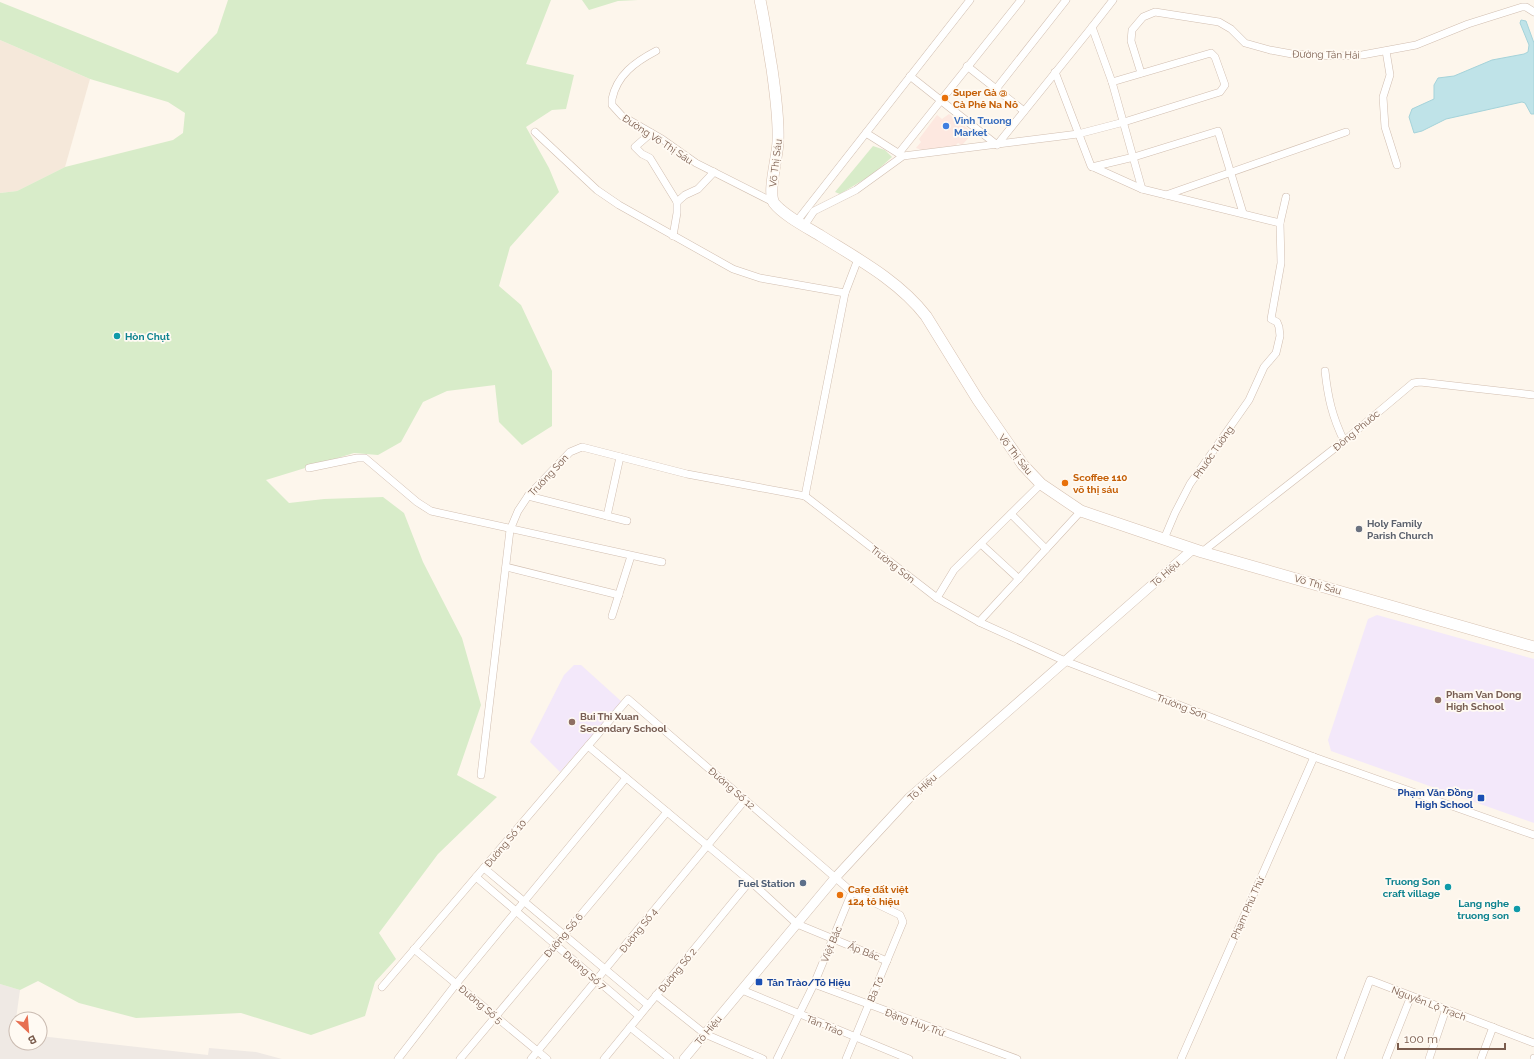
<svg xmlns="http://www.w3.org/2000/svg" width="1534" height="1059" font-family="Raleway,sans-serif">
<rect width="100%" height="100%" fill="#fdf6ec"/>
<path fill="#f5e8da" d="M0,40l90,39 -25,88 -48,24 -17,2z"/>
<path fill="#fde8e0" d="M949,114l24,19 -11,12 -4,-2 -3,3 -33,4 -6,-2 5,-6 -2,-3 18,-24 5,4z"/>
<path fill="#efe9e4" d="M0,984l20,6 -4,29v24h24v-7l168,19 1,-7 47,4 26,7h-282z"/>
<g fill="#f3e8fa">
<path d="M1377,615l157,44v164l-203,-72 -3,-11 40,-121z"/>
<path d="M574,665h7l41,37 -62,70 -30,-30 34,-67z"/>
</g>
<g fill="#d8ecc9">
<path d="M228,0h323l-25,64 48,11 -8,34 -14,1 -26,17 23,41 10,24 -49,55 -11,39 22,19 31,66v55l-30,19 -23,-23 -4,-37 -48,6 -24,11 -22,40 -23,13 -24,-2 -88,27 23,23 35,-4 59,-2 21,16 19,49 39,76 19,67 -24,70 40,22 -59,57 -59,79 17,26 -21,23 -10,34 -54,19 -70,-22 -105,5 -57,-15 -41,-22 -18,9 -20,-6v-791l17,-2 48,-24 108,-27 10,-7 2,-20 -17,-11 -78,-23 -90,-39v-38l178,71 39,-40z"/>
<path d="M582,0h56l-20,1 -29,9z"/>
<path d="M873,146l12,4 7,7 -19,17 -33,20 -5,-2z"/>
</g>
<path fill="#bfe3e8" stroke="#a5d3da" d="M1521,20l5,1 8,22v71h-3l-6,-11 -3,-1 -76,17 -24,12 -8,2 -5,-16 3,-8 22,-10v-14l4,-7 16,-2 38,-16 32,-6 4,-2 1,-7 -9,-22z"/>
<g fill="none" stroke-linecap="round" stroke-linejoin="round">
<defs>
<g id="minor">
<path d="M1113,0l-21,27 20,55 30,107"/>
<path d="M656,51c-21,11 -39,24 -44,48v6l10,11 40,23 34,24 77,39"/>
<path d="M1386,51l4,24 -7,22 2,30 12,38"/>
<path d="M967,66l57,45"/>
<path d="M1055,72l36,94 51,23 138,34"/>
<path d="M1141,73l-10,-32 1,-11 11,-13 12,-5 64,10 12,7 14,14 25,7 22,4 47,2 23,-1 54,-10 52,-21 54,-17h4l8,5"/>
<path d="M910,76l87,69 95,-118"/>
<path d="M996,89l70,-89"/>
<path d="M535,132l62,58 22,15 114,64 27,9 85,15 -40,203"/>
<path d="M651,133l-16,14 7,7 8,4 27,44v11l-4,23"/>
<path d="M866,133l35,22"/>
<path d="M899,153l122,-153"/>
<path d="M1092,167l42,-10 84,-26 25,82"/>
<path d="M1166,195l180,-63"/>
<path d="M677,202l8,-7 13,-6 16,-17"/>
<path d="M797,221l173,-221"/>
<path d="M804,226l10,-15 42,-21 47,-34 175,-22 46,-12 96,-30 5,-7 -10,-28 -4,-4 -99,29"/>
<path d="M845,293l13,-34"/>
<path d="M1325,371c3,27 7,45 19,70"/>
<path d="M309,468l48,-10h8l52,44 14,9 231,51"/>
<path d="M528,496l99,25"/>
<path d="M1011,514l35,35"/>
<path d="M607,516l13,-59"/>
<path d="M1164,539l11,-26 15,-29 59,-84 15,-33 12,-14 4,-17 -1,-9 -2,-5 -6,-3 10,-56 -1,-40 6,-26"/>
<path d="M981,544l38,35"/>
<path d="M1202,552l142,-111 69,-58 7,-1 114,13"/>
<path d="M506,567l113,28"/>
<path d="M937,598l17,-28 87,-86"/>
<path d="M612,616l19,-60"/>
<path d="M979,622l102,-111"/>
<path d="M588,746l162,135 47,43 90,37"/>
<path d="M481,775l29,-245 8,-19 10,-15 42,-44 12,-5 105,27 118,22 132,102 42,24 86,39 249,96 220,78"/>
<path d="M484,868l164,137"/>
<path d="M476,877l163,139"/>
<path d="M414,949l133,110"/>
<path d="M814,984l203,75"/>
<path d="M382,987l246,-288 224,193 48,23 3,7 -57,137"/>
<path d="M742,990l167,69"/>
<path d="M656,995l49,39 58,25"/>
<path d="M630,1027l40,32"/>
<path d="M398,1059l58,-75 170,-206"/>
<path d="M460,1059l207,-247"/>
<path d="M531,1059l214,-259"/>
<path d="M604,1059l146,-178"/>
<path d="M777,1059l37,-75 38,-92"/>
<path d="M1181,1059l133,-302"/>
<path d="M1340,1059l30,-79 164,63"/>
<path d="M1386,1059l25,-63"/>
<path d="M1429,1059l17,-50"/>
<path d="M1481,1059l12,-32"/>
<path d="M1534,1059v-1"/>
</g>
<path id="tertiary" d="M684,1059l151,-181 74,-80 284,-249"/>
<path id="secondary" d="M760,0c5,23 8,46 12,69 3,23 7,48 6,72 0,15 -11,51 -4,62 9,12 34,25 47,33 37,23 78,45 105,80l52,84 45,65 18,19 40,27 121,41 332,95"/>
</defs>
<use href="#minor" stroke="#d1beb0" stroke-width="8"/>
<use href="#tertiary" stroke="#d1beb0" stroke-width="10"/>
<use href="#secondary" stroke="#d6c0b0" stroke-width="12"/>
<use href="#minor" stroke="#fff" stroke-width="7"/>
<use href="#tertiary" stroke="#fff" stroke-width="9"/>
<use href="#secondary" stroke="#fff" stroke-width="11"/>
</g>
<g fill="#e8710a" stroke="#fffaf3" stroke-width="1.5">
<circle cx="945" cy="98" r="4"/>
<circle cx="1065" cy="483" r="4"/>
<circle cx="840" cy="895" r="4"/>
</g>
<circle fill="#3f7fe0" stroke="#fffaf3" stroke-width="1.5" cx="946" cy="126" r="4"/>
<g fill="#0f9aa8" stroke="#fffaf3" stroke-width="1.5">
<circle cx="117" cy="336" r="4"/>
<circle cx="1448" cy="887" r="4"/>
<circle cx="1517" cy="909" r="4"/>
</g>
<circle fill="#6b7280" stroke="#fffaf3" stroke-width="1.5" cx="1359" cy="529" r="4"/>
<g fill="#8d6e63" stroke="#fffaf3" stroke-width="1.5">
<circle cx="1438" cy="700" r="4"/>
<circle cx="572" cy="722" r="4"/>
</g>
<g fill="#1a4fb4" stroke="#fffaf3" stroke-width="1.5">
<rect x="1477" y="794" width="8" height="8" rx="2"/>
<rect x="755" y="978" width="8" height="8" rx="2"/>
</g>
<circle fill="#5c6f8a" stroke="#fffaf3" stroke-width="1.5" cx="803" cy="883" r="4"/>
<g text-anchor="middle" stroke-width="3.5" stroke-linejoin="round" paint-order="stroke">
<g font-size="10" fill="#7a5c4d" stroke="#fffaf3">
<text transform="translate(1326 54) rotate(1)" y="4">Đường Tân Hải</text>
<text transform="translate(658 139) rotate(33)" y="4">Đường Võ Thị Sáu</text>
<text transform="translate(775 163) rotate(-83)" y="4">Võ Thị Sáu</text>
<text transform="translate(1356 430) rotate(-40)" y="4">Đông Phước</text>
<text transform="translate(1213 452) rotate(-55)" y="4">Phước Tường</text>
<text transform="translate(1016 454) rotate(52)" y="4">Võ Thị Sáu</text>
<text transform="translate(548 475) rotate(-47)" y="4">Trường Sơn</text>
<text transform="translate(893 564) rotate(38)" y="4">Trường Sơn</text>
<text transform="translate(1165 573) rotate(-41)" y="4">Tô Hiệu</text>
<text transform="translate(1318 584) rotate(16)" y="4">Võ Thị Sáu</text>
<text transform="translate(1182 706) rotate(21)" y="4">Trường Sơn</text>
<text transform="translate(922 787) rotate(-42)" y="4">Tô Hiệu</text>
<text transform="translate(732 788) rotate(41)" y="4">Đường Số 12</text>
<text transform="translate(505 843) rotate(-50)" y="4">Đường Số 10</text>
<text transform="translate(1247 908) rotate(-66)" y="4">Phạm Phú Thứ</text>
<text transform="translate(638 930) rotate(-51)" y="4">Đường Số 4</text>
<text transform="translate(563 935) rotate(-50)" y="4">Đường Số 6</text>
<text transform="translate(831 944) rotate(-67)" y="4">Việt Bắc</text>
<text transform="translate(864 951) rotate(22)" y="4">Ấp Bắc</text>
<text transform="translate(585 970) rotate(41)" y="4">Đường Số 7</text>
<text transform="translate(677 970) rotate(-51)" y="4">Đường Số 2</text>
<text transform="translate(875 989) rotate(-67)" y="4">Ba Tơ</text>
<text transform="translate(1429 1003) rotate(21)" y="4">Nguyễn Lộ Trạch</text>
<text transform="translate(481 1004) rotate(40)" y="4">Đường Số 5</text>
<text transform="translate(915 1022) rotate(20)" y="4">Đặng Huy Trứ</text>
<text transform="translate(825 1025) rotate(22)" y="4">Tân Trào</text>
<text transform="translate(708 1030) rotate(-50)" y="4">Tô Hiệu</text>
</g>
<g font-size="10" font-weight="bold" fill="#c56008" stroke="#fffaf3" text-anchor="start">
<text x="953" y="96">Super Gà @<tspan x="953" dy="12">Cà Phê Na Nô</tspan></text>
<text x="1073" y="481">Scoffee 110<tspan x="1073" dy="12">võ thị sáu</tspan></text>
<text x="848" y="893">Cafe đất việt<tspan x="848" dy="12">124 tô hiệu</tspan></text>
</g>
<g font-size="10" font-weight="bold" fill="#366cbe" stroke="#fffaf3" text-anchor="start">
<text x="954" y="124">Vinh Truong<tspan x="954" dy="12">Market</tspan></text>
</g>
<g font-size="10" font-weight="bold" fill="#0d838f" stroke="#fffaf3" text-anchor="end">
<text x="125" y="340" text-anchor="start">Hòn Chụt</text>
<text x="1440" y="885">Truong Son<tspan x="1440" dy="12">craft village</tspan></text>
<text x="1509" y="907">Lang nghe<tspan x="1509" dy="12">truong son</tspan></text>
</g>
<g font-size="10" font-weight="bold" fill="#5b616d" stroke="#fffaf3" text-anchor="start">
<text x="1367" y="527">Holy Family<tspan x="1367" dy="12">Parish Church</tspan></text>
</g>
<g font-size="10" font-weight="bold" fill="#785e54" stroke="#fffaf3" text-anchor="start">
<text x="1446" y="698">Pham Van Dong<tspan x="1446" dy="12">High School</tspan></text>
<text x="580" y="720">Bui Thi Xuan<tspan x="580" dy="12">Secondary School</tspan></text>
</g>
<g font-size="10" font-weight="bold" fill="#164399" stroke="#fffaf3" text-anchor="end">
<text x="1473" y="796">Phạm Văn Đồng<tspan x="1473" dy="12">High School</tspan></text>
<text x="767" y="986" text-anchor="start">Tân Trào/Tô Hiệu</text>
</g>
<g font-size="10" font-weight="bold" fill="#4e5e75" stroke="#fffaf3" text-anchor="end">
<text x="795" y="887">Fuel Station</text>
</g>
</g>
<g transform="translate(28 1031) rotate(154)"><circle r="19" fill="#fffaf3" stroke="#cabbb1"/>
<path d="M0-3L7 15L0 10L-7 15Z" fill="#e76f51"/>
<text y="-6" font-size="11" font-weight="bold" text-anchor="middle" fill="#7a5c4d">B</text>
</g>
<path d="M1398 1043v6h107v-6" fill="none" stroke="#7a5c4d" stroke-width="2"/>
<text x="1404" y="1043" font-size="12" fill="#7a5c4d" stroke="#fffaf3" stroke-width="3" paint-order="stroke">100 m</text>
</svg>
